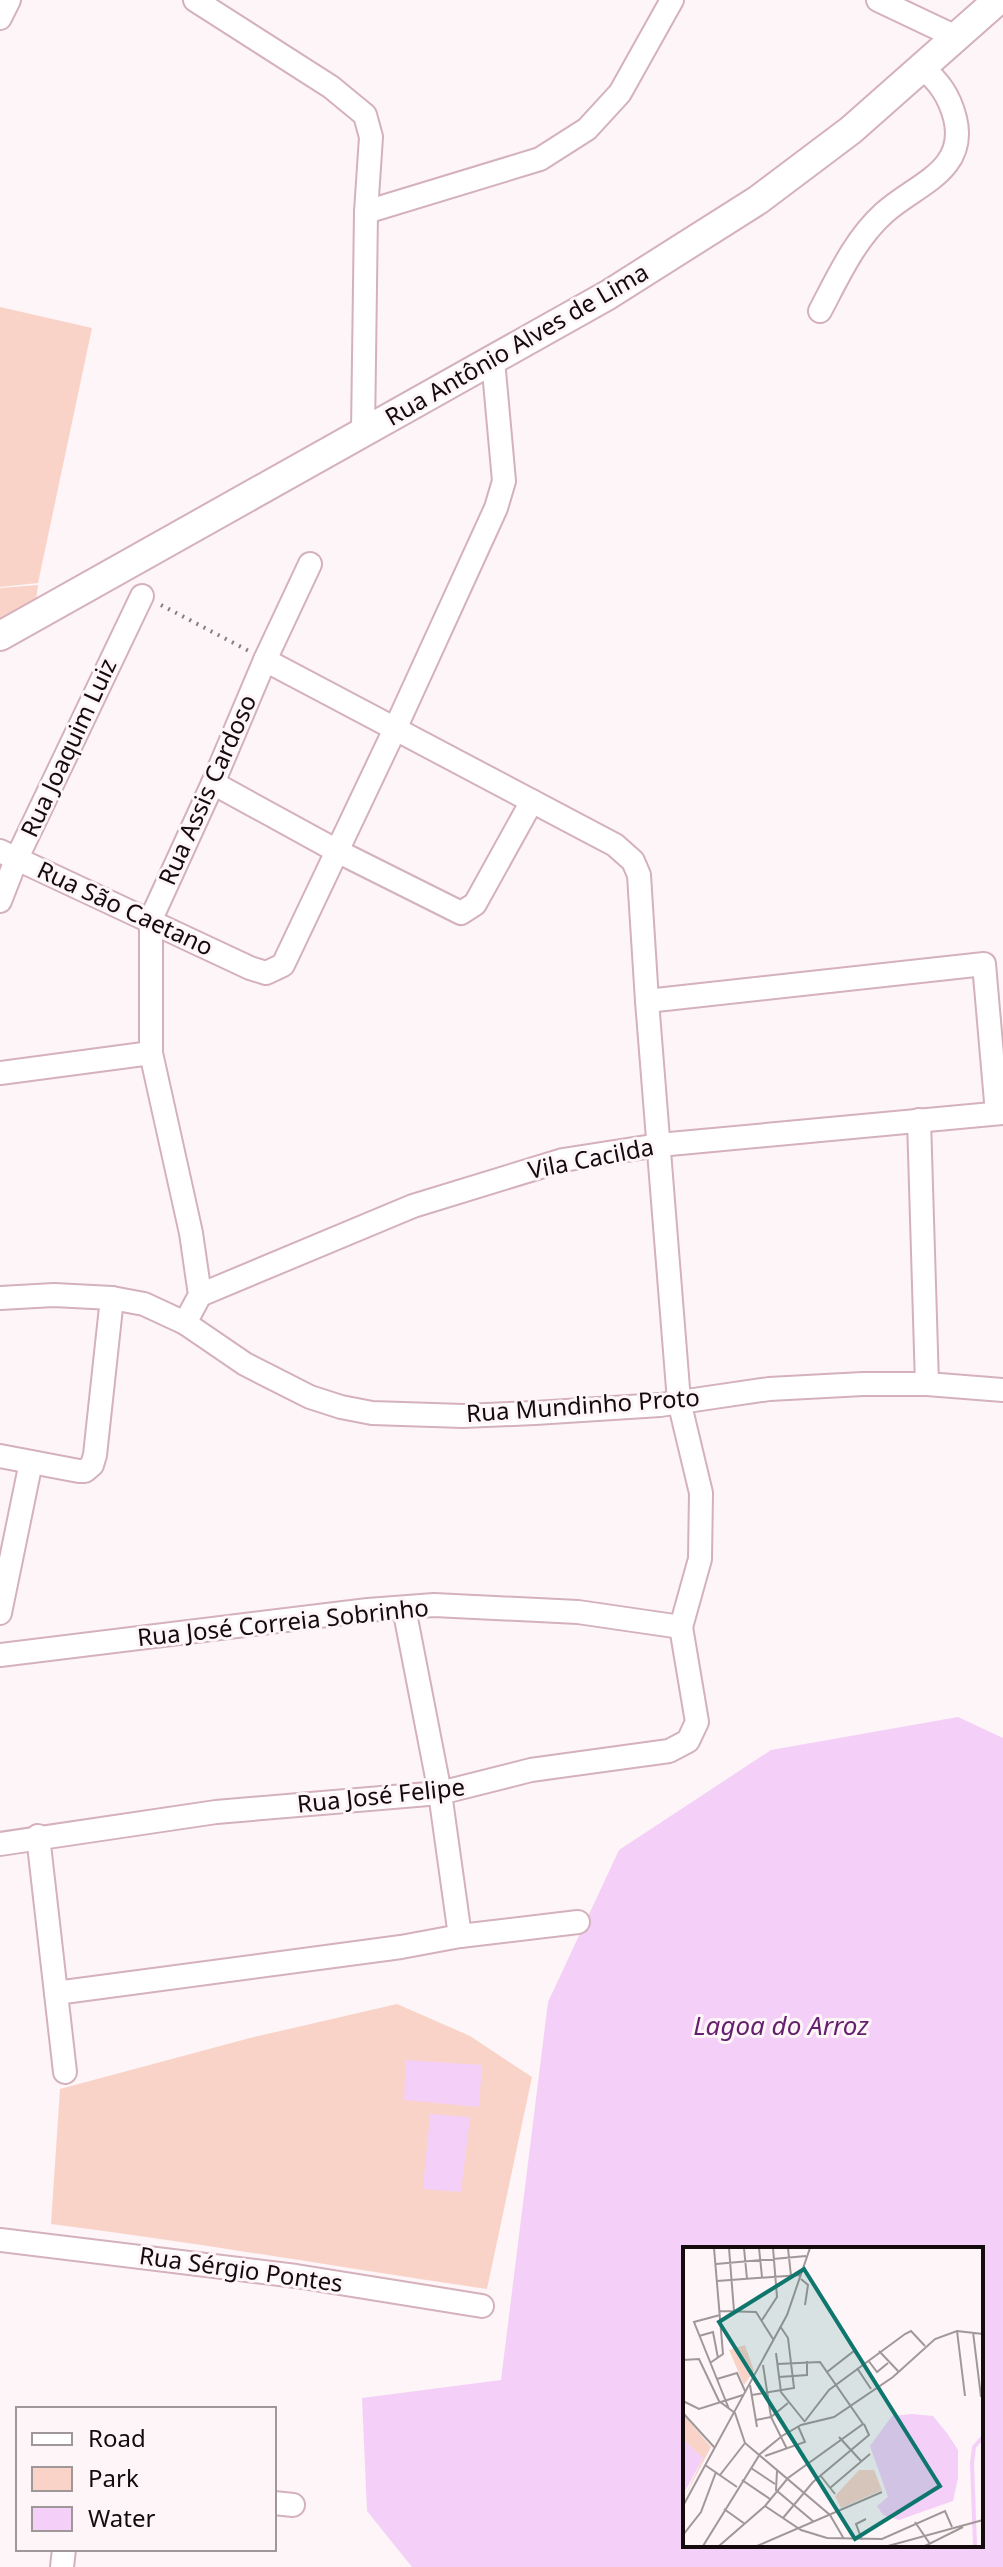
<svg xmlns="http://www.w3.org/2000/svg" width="1003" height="2567" font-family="'Noto Sans',sans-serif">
<rect width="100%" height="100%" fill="#fdf5f7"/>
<g fill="#fad3c8">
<path d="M0,307l92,21 -54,255 -38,4z"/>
<path d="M38,585l-2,15 -36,22v-34z"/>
<path d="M397,2004l73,32 62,41 -45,212c-146,-21 -291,-47 -436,-65l9,-135 190,-51z"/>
</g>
<g fill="#f4d0f8" fill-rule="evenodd">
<path d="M958,1717l45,21v829h-591l-45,-56 -5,-113 139,-18 47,-378 71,-152 152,-100zM685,2249h296v296h-296z"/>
<path d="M406,2060l76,5 -3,42 -75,-7z"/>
<path d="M430,2114l40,3 -9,75 -38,-3z"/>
</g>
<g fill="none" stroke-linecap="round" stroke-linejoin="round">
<defs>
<g id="minor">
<path d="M195,0l136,87 34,28 6,22 -5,75 -3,221"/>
<path d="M878,0l78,37"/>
<path d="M0,18l9,-18"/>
<path d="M366,212l174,-53 47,-30 33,-36 52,-93"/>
<path d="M820,311c18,-34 35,-72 64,-98 32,-29 84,-42 71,-95 -6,-23 -16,-36 -33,-51"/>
<path d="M213,783l124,68 124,62 14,-9 57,-103"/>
<path d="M0,851l250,117 16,5 17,-8 112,-236 101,-221 8,-27 -11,-121"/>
<path d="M0,901l16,-41 126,-264"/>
<path d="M647,1001l337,-37 13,149"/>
<path d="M0,1073l151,-20"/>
<path d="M919,1120l8,264"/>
<path d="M200,1295l213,-89 150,-46 96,-15 344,-32"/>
<path d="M0,1298l54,-3 58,3 32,6 41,19 60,41 65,33 31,10 31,6 91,3 72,-3 125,-8 109,-16 94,-5h64l76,6"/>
<path d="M185,1323l15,-28 -9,-62 -40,-180v-134l62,-136 52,-123 45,-96"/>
<path d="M0,1456l79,15h6l7,-6 3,-10 17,-157"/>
<path d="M404,1608l36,185 20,143"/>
<path d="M0,1613l31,-151"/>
<path d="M0,1655l368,-45 66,-5 144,7 103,15 19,-68 1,-66 -22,-92 -32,-400 -8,-126 -6,-14 -18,-16 -350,-185"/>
<path d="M38,1836l27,236"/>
<path d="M0,1844l216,-32 224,-19 91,-23 138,-19 19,-10 9,-19 -16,-95"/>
<path d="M56,1993l345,-46 59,-11 118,-14"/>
<path d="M0,2240l296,36 186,30"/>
<path d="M274,2503l19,2"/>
<path d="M62,2567l2,-18"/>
</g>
<path id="major" d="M0,636l608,-341 150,-95 93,-70 147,-130"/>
</defs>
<use href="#minor" stroke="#d4b1bb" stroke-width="26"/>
<use href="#major" stroke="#d4b1bb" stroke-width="32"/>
<path stroke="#877e80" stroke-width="4" stroke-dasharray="2 6" stroke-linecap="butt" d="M161,605l88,46"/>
<use href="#minor" stroke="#fff" stroke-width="22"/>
<use href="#major" stroke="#fff" stroke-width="28"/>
</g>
<g text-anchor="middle" stroke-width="6" stroke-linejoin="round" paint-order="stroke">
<g font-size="24" fill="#150a0d" stroke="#fdf5f7">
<text transform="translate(517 345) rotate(-30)" y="8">Rua Antônio Alves de Lima</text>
<text transform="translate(69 748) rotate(-65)" y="8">Rua Joaquim Luiz</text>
<text transform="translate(208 790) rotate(-66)" y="8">Rua Assis Cardoso</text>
<text transform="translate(125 909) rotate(25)" y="8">Rua São Caetano</text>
<text transform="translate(591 1159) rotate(-11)" y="8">Vila Cacilda</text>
<text transform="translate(583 1406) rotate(-4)" y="8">Rua Mundinho Proto</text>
<text transform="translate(283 1623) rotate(-6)" y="8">Rua José Correia Sobrinho</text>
<text transform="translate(381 1796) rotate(-6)" y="8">Rua José Felipe</text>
<text transform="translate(241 2270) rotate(8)" y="8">Rua Sérgio Pontes</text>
</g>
<g font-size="26" font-style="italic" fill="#641f6d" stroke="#fdf5f7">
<text x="781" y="2035">Lagoa do Arroz</text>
</g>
</g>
<g transform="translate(683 2247)">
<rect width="300" height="300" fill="#fdf5f7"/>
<path d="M62,98l9,26 -10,14 -15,-35zM0,167l28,33 -28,53 20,-42 -20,-18zM176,223h15l8,20 -41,18 -6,-12z" fill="#fad3c8"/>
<path d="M229,167l21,2 14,17 11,17v28l-5,23 -54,19 -16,-5 -6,-9 11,-9 -18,-51 22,-30zM0,192l20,19 -20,37z" fill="#f4d0f8"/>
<path fill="none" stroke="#f4d0f8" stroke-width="4" d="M292,299l-3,-83 2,-16 9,-10"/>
<path fill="none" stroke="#a09799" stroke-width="2" d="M46,1l5,63M61,1l3,31M76,1l3,29M105,1l3,28M33,17l90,-8M118,32l7,6 -3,20M34,34l83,-6M37,64l36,1 17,27M37,68l-26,7 35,87M79,73l15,-23 -4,-49M274,84l8,65M290,85l8,65M16,89l14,-4 5,26M196,104l19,20M93,106l5,39 24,30M0,113l16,-1 20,42 16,12 10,30 85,72 14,24M185,113l9,12 11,-9M27,116l13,-9 -9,-106M80,118l8,52 16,32M174,121l14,21M144,125l27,-21 9,12M96,130l28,-2v-14M34,132l20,-6 8,18M67,138l7,42M69,148l42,-7 -6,-50 -8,-12M0,154l16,8 44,-14M0,166l31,34M73,173l15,-3 17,-14M122,174l24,-31 76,-56 6,-3 14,15M156,190l22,24M82,209l40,-14 -7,-16M22,218l32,22M68,221l24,16M94,224l-1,19 38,32M37,228l25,-32M137,228l15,19M300,231v50M59,233l28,19M147,241l40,-34M0,259l104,-191 23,-67M82,259l36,24 26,8 55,1 63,-28 7,16M41,262l21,15M100,271l30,-36 56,-47 -5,-11M232,275l15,22M0,288l18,-23 15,-40M179,293l-6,-16 10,-5M20,299l57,-92 22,-18 19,-11 33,-8 59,-40 42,-38 22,-8 26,3M36,299l46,-40 23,-28 75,-54 -43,-62 -43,2M74,299l125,-54M205,299l95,-26M242,299l38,-19"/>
<path fill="#0f766e" fill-opacity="0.15" stroke="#0f766e" stroke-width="4" d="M121,22l136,217 -85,53 -136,-217z"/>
<rect width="300" height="300" fill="none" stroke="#150a0d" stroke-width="4"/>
</g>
<rect x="16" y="2407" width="260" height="144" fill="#fdf5f7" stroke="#a09799" stroke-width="2"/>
<rect x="32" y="2433" width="40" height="12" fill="#ffffff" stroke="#a09799" stroke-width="2"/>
<text x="88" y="2447" font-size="24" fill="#150a0d">Road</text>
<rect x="32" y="2467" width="40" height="24" fill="#fad3c8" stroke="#a09799" stroke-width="2"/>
<text x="88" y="2487" font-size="24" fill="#150a0d">Park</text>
<rect x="32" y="2507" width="40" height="24" fill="#f4d0f8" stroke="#a09799" stroke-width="2"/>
<text x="88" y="2527" font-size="24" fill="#150a0d">Water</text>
</svg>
